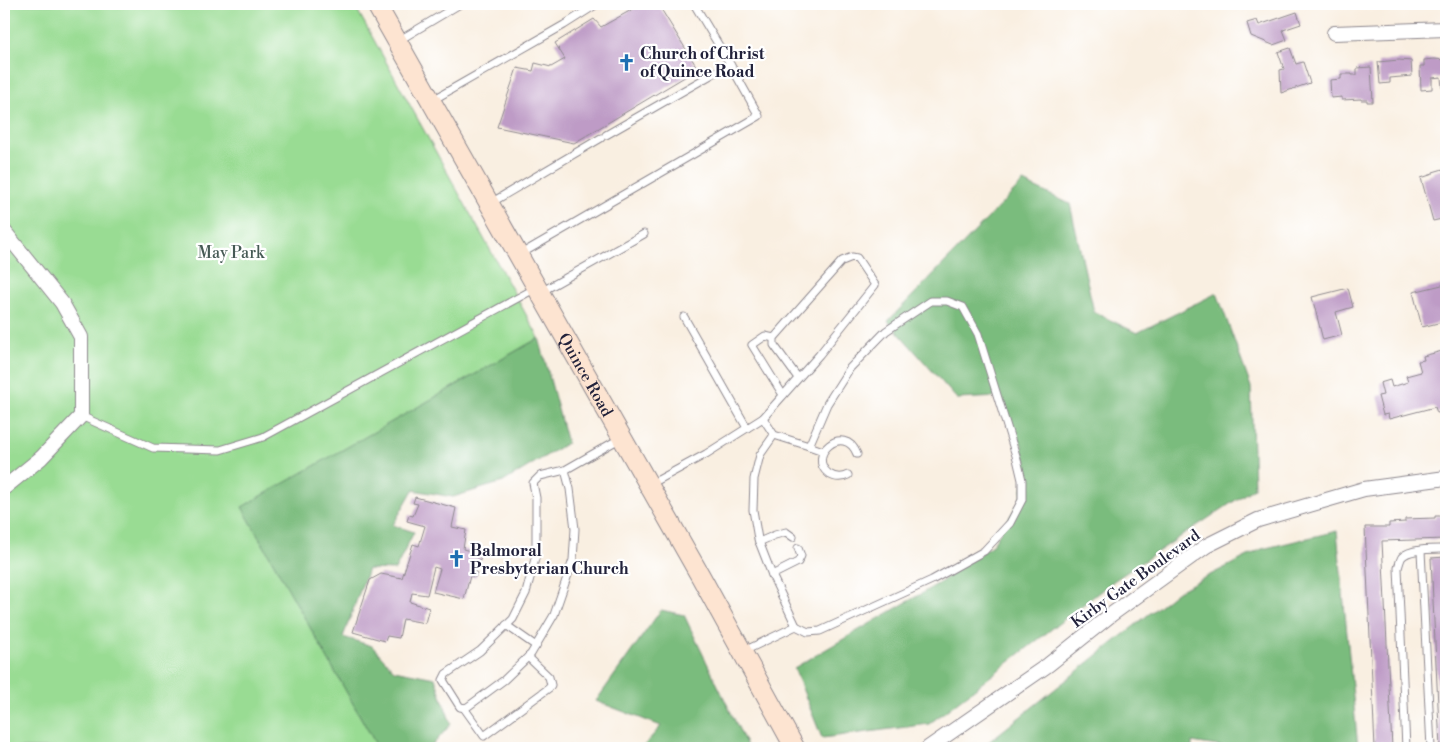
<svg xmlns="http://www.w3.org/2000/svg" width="1450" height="752" font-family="'Libre Bodoni',serif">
<rect width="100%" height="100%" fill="#fff"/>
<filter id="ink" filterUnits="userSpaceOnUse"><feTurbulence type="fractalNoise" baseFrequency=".02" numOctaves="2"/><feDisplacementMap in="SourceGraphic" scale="10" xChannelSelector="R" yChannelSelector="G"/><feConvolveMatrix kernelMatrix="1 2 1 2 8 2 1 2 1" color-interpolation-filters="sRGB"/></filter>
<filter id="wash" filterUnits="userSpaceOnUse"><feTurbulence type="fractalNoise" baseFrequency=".0096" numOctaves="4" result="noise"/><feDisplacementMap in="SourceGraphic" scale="20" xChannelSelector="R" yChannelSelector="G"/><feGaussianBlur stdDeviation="1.12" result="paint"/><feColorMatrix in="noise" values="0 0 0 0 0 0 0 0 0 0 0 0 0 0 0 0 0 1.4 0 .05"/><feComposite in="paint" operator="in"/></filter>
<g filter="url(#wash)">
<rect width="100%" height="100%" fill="#f9efe1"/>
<path fill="#99dc93" stroke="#5e7f67" d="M4,4h350l185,334 -296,169 135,241h-374z"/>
<g fill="#7abc7d" stroke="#4e6f5c">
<path d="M1023,182l47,22 24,108 43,21 80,-40 34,94 3,101 -139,92 -186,144 -107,14 -28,-70 147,-86 51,-37 29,-46 3,-23 -2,-31 -23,-48 -42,2 -69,-78z"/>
<path d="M539,338l28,105 -64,39 -50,15 -40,-7 -20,35 21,7 -19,38 -27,-1 -25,68 29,9 22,24 41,8 16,46 -21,24h-52l-136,-241z"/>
<path d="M1337,531l21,217h-128l-38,-6v6h-211l197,-157 84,-42z"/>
<path d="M661,610l23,5 64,133h-106l19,-22 -65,-25z"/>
</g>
<g id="blocks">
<g fill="#be9bc6">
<path d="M642,4h16l40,65 -124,74 -77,-16 20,-59 16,3 2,-8 16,4 14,-8 -10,-16 39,-24 7,8z"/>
<path d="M1297,12l4,12 -18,6 4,10 -14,5 -22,-9 -4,-13 10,-3 2,5z"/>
<path d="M1290,48l6,16 7,-2 7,21 -29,10 -1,-23 4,-1 -6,-17z"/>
<path d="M1434,59l12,1v28h-4l-1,-11 -9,1v11l-11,1 -1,-24h4v-6z"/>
<path d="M1399,60l12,1 1,15 -22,2v5l-10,1 -2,-22z"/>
<path d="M1371,67l2,35h-6v-2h-6v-1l-19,1v-3l-11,1 -1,-18 11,-1v-5h11v1h5v-7z"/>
<path d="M1443,169l1,3h2v46l-13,3 -12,-43 12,-4v-2z"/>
<path d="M1446,284v37l-24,6 -9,-35z"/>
<path d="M1348,288l5,19 -17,5 6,23 -19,5 -11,-43z"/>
<path d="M1446,350v61l-9,2 -2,-6 -46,12 -1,-5 -5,1 -5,-19 5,-1 -3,-12 10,-3 2,7 16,-5 -2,-6 15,-4 -3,-11 6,-1 -1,-4z"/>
<path d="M415,497l41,11 -4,19 14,3 -3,19 18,5 -1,7 -5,-2 -2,12 4,2 -2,4 -5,-1 -6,23 -31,-7 7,-23 -6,-2 -7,28 -15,-2 -2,9 19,6 -4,15 -22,-4 -4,19 -12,-2 -2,5 -32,-9 17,-52 11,-6 21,4 11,-34 6,2 6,-20 -18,-5 2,-6 4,1 5,-12 -5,-1z"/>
<path d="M1435,516h11v23l-64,2 10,207h-17l-10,-221h24v-4l16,-1v-3l30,-1z"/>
<path d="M1446,557v191h-6l-9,-190z"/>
</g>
</g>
</g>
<g filter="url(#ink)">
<use href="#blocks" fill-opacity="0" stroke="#8e888e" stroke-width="1"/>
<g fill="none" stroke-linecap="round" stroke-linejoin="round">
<defs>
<g id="service">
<path d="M398,41l62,-37"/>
<path d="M431,101l133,-76 33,-21"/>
<path d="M606,135l124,-71 -36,-60"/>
<path d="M489,204l112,-66"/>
<path d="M519,255l240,-139 -29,-52"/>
<path d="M539,293l105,-59"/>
<path d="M684,317l63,111"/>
<path d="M774,338l-9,-2 -13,9 31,50"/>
<path d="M81,416l72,32 67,2 43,-13 273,-149"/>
<path d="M774,435l-14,20 -6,24 -1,31 5,29 14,36 24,51"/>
<path d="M809,446l14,5"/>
<path d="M565,470l-25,6 -7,7 3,15v57l-10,38 -13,26 -33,32 -34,23 -3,6 17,27 6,1 38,-28 27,-26 23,-39 19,-55 2,-31 -5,-40 -5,-19 56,-32"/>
<path d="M848,475c-6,3 -13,3 -19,-1 -24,-18 15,-52 28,-20"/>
<path d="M649,485l57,-31 57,-36 56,-63 56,-70 -18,-27 -5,-1 -10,4 -68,77v7l24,33"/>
<path d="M759,542l16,-7 11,-3 7,5"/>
<path d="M1421,551l10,197"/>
<path d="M772,575l26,-13 3,-6 -3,-8"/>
<path d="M506,625l30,21"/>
<path d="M742,652l54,-26 12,6 12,-1 112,-51 52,-29 26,-28 12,-23v-20l-5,-21 -39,-125 -15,-27 -16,-6h-16l-45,30 -36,37 -23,36 -18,42 -35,-11 -11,-17"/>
<path d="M464,708l20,28 65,-48 2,-3 -2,-8 -21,-20"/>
<path d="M1406,748l-8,-180c1,-3 2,-8 4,-11 8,-9 33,-8 44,-8"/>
</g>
<g id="minor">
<path d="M1334,33l112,-4"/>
<path d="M4,231l58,72 19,34v79l-40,42 -37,30"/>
<path d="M928,748l120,-83 64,-51 94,-68 52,-26 106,-31 82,-11"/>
</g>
<g id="secondary">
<path id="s1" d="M376,4l325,573 94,171"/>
</g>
</defs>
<use href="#service" stroke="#8e888e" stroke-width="9"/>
<use href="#minor" stroke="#8e888e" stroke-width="16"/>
<use href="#secondary" stroke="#8e888e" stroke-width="21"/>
<use href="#service" stroke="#fff" stroke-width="7"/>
<use href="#minor" stroke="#fff" stroke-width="14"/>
<use href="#secondary" stroke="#fde4d1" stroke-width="19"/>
</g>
</g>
<defs>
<symbol id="church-bare" viewBox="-9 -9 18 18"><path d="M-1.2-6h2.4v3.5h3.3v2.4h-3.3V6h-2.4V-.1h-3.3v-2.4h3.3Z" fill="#1f6fb2" stroke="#fff" stroke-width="2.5" paint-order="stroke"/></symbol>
</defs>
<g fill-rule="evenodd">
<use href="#church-bare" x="614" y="50" width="25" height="25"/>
<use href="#church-bare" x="444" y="546" width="25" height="25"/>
</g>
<g text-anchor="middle" stroke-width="4.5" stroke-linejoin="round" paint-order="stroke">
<g font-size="16" font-weight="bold" fill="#22223b" stroke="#fff" text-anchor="start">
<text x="640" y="59">Church of Christ<tspan x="640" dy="18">of Quince Road</tspan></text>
<text x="470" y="556">Balmoral<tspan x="470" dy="18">Presbyterian Church</tspan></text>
</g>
<g font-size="16" fill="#465a55" stroke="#fff">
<text x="231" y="258">May Park</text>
</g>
<g font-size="16" fill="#22223b" stroke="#fff">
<text dy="6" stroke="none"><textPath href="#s1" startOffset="426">Quince Road</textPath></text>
<text transform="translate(1135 578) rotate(-36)" y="6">Kirby Gate Boulevard</text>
</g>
</g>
<rect width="1450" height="752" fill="none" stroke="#fff" stroke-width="20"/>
</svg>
